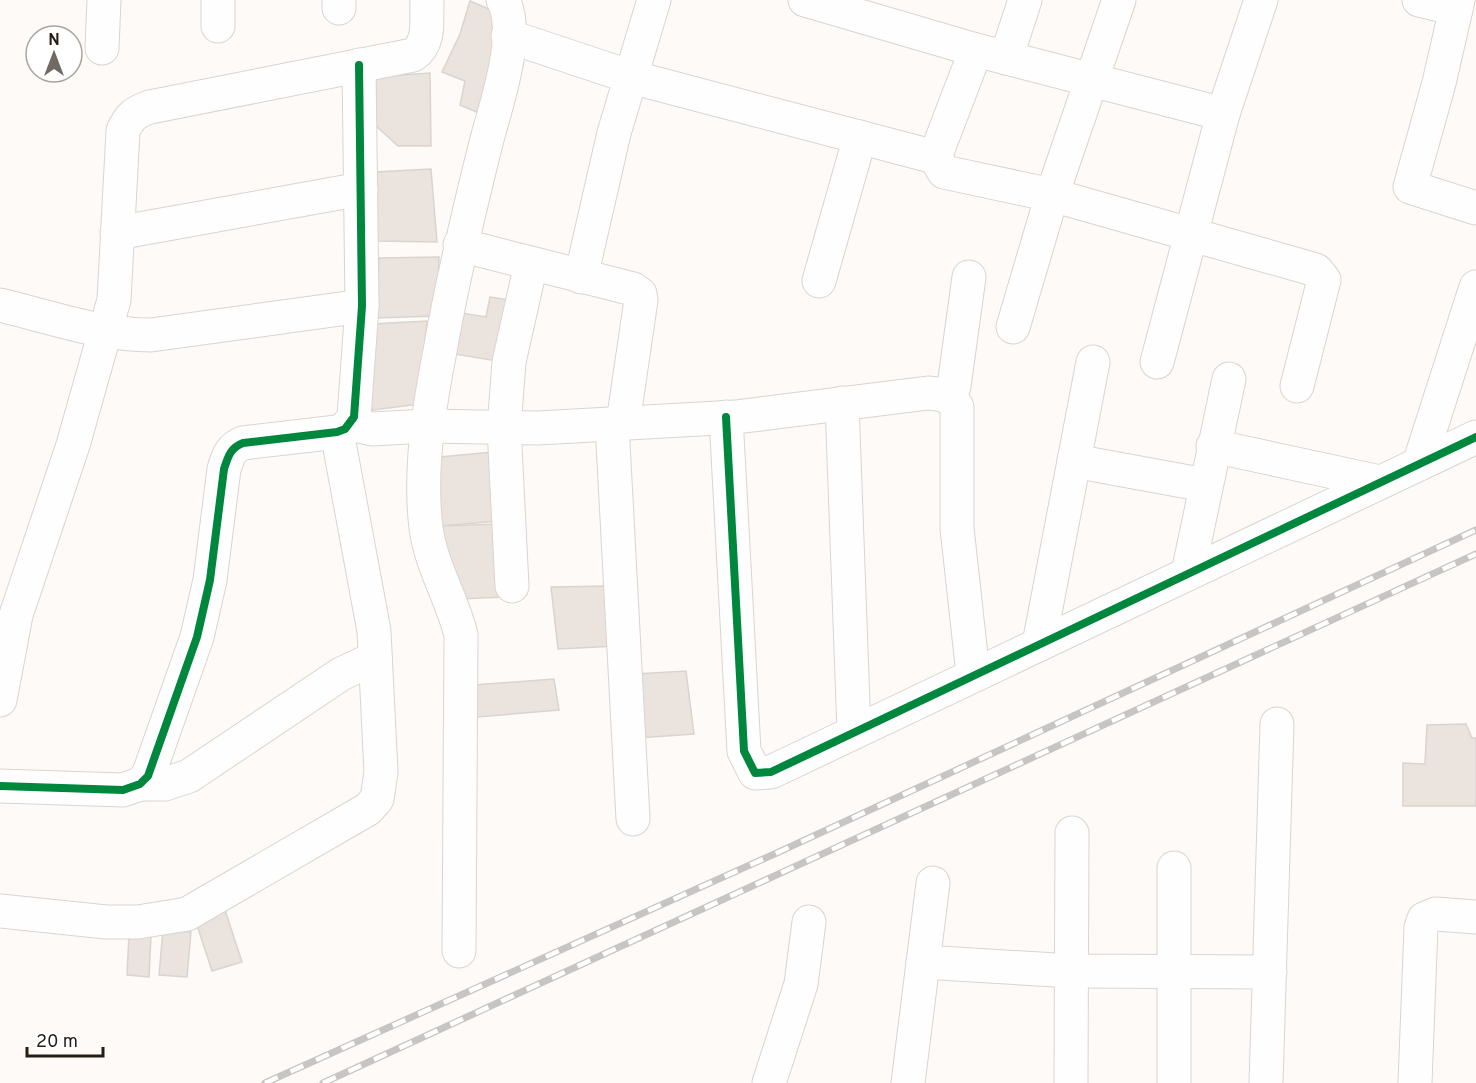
<svg xmlns="http://www.w3.org/2000/svg" width="1476" height="1083" font-family="Overpass,sans-serif">
<rect width="100%" height="100%" fill="#fdfaf8"/>
<g fill="#eae3de" stroke="#dad4cf" stroke-width="1.5">
<path d="M470,1l35,15 -19,100 -26,-11 5,-24 -23,-9 18,-38z"/>
<path d="M430,73l1,73h-33l-23,-21v-48z"/>
<path d="M431,169l6,73 -61,-1 -1,-69z"/>
<path d="M439,257l-2,59 -62,2 4,-60z"/>
<path d="M490,297l24,4 -11,61 -49,-8 8,-41 24,4z"/>
<path d="M427,321l-8,83 -53,7 6,-87z"/>
<path d="M493,452l6,69 -59,5v-69z"/>
<path d="M501,524l3,73 -45,2 -19,-73z"/>
<path d="M609,586l8,60 -59,3 -7,-62z"/>
<path d="M686,671l8,63 -56,4 -3,-64z"/>
<path d="M554,679l5,31 -82,7 -3,-32z"/>
<path d="M1466,724l6,14h4v68h-73v-43l22,1 2,-39z"/>
<path d="M224,907l18,55 -30,9 -18,-55z"/>
<path d="M163,930l28,2 -4,45 -28,-2z"/>
<path d="M129,934l22,2 -2,41 -22,-2z"/>
</g>
<g fill="none" stroke-linecap="round" stroke-linejoin="round">
<defs>
<g id="minor">
<path d="M339,0v8"/>
<path d="M805,0l171,50 247,64"/>
<path d="M1419,0l37,9"/>
<path d="M1458,0l-19,83 -29,104 66,21"/>
<path d="M218,26v-26"/>
<path d="M508,36l123,41 304,80 9,15 108,23 264,75 8,10 -27,106"/>
<path d="M102,48l2,-48"/>
<path d="M1006,58l19,-58"/>
<path d="M935,157l41,-107"/>
<path d="M117,233l244,-44"/>
<path d="M460,245l173,44 7,5 1,6 -18,123"/>
<path d="M581,277l33,-144 40,-133"/>
<path d="M819,281l41,-144"/>
<path d="M0,305c50,12 100,30 151,30l211,-29"/>
<path d="M1013,327l39,-132 67,-195"/>
<path d="M1157,362l66,-248 38,-114"/>
<path d="M949,397l5,-11 15,-109"/>
<path d="M842,403l12,328"/>
<path d="M726,417l18,334 11,22 16,-1 705,-335"/>
<path d="M351,424l21,5 54,-3 112,2 198,-11 192,-24c13,1 22,2 29,14v121l16,146"/>
<path d="M612,424l21,395"/>
<path d="M1213,446l167,36"/>
<path d="M1074,461l131,24"/>
<path d="M1419,464l57,-177"/>
<path d="M1188,573l41,-194"/>
<path d="M512,586l-8,-159 5,-65 22,-98"/>
<path d="M1039,644l54,-282"/>
<path d="M0,700l16,-85 57,-170 41,-145 9,-169c6,-14 12,-19 27,-24l263,-52c18,-12 13,-35 14,-55"/>
<path d="M140,784h25l24,-8 152,-102 34,-16"/>
<path d="M0,786l123,4 17,-6 8,-8 49,-139 13,-57 14,-111c4,-12 6,-21 19,-26l94,-11 8,-3 9,-12 8,-111 -3,-241"/>
<path d="M0,911l106,11h32l49,-8 181,-105 9,-10 4,-27 -7,-141 -37,-199"/>
<path d="M459,951l2,-316c-9,-37 -30,-69 -35,-107 -7,-57 3,-121 14,-177 12,-69 28,-136 45,-204 9,-37 37,-112 18,-147"/>
<path d="M923,962l149,9 198,1"/>
<path d="M769,1083l32,-99 8,-62"/>
<path d="M908,1083l25,-200"/>
<path d="M1071,1083l1,-250"/>
<path d="M1174,1083v-215"/>
<path d="M1266,1083l11,-359"/>
<path d="M1415,1083l6,-156 3,-8 12,-5 40,3"/>
</g>
</defs>
<use href="#minor" stroke="#dad4cf" stroke-width="35"/>
<use href="#minor" stroke="#fffefe" stroke-width="33"/>
<defs>
<g id="rail">
<path d="M265,1083l516,-232 695,-321"/>
<path d="M323,1083l1153,-529"/>
</g>
</defs>
<use href="#rail" stroke="#c7c5c4" stroke-width="7"/>
<use href="#rail" stroke="#fff" stroke-width="4.5" stroke-dasharray="14" stroke-linecap="butt"/>
<defs>
<g id="cycleway">
<path d="M726,417l18,334 11,22 16,-1 705,-335"/>
<path d="M0,786l123,4 17,-6 8,-8 49,-139 13,-57 14,-111c4,-12 6,-21 19,-26l94,-11 8,-3 9,-12 8,-111 -3,-241"/>
</g>
</defs>
<use href="#cycleway" stroke="#fff" stroke-width="11"/>
<use href="#cycleway" stroke="#00873e" stroke-width="8"/>
</g>
<g transform="translate(54 54)"><circle r="28" fill="#ffffff" stroke="#a8a5a1" stroke-width="1.5"/>
<path d="M0-4.5L10 22L0 15L-10 22Z" fill="#716a64"/>
<text y="-9" font-size="16" font-weight="bold" text-anchor="middle" fill="#251d15">N</text>
</g>
<path d="M27 1047v9h76v-9" fill="none" stroke="#251d15" stroke-width="3"/>
<text x="36" y="1047" font-size="18" fill="#251d15" stroke="#ffffff" stroke-width="4.5" paint-order="stroke">20 m</text>
</svg>
